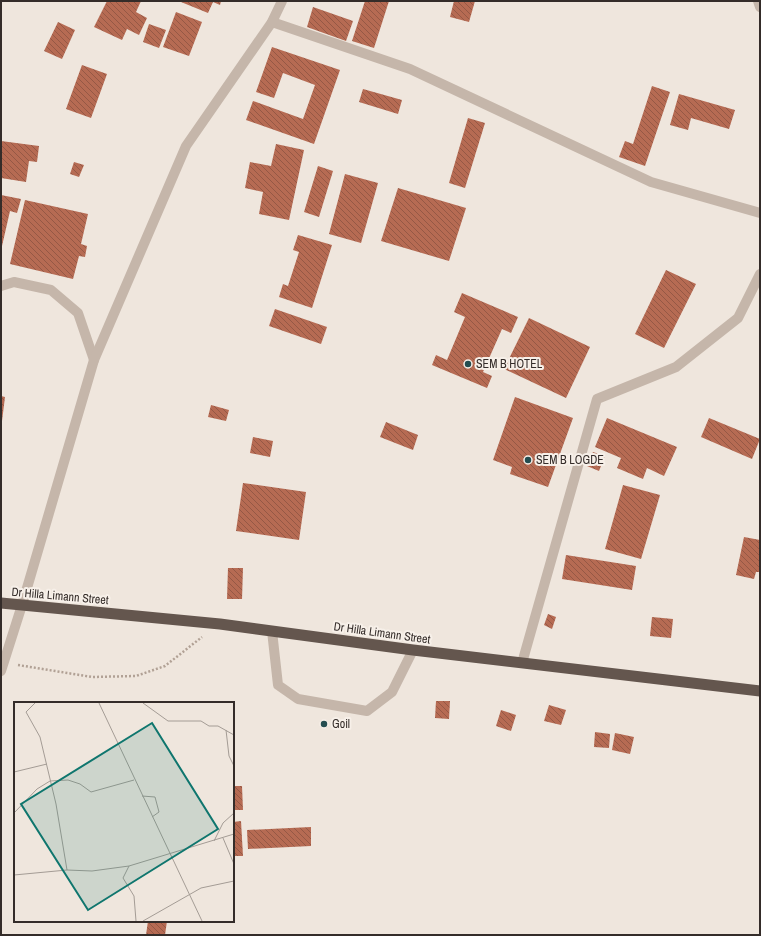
<svg xmlns="http://www.w3.org/2000/svg" width="761" height="936" font-family="'Archivo Narrow',sans-serif">
<defs>
<pattern id="building-back-hatch" width="6" height="6" patternUnits="userSpaceOnUse"><rect width="6" height="6" fill="#b66b53"/><path d="M-1 5l2 2M0 0l6 6M5-1l2 2" fill="none" stroke="#955845"/></pattern>
</defs>
<rect width="100%" height="100%" fill="#efe6dd"/>
<g fill="url(#building-back-hatch)">
<path d="M107,1h34l-5,11 11,6 -8,17 -12,-6 -5,11 -28,-13z"/>
<path d="M182,1h39l-1,4 -7,-3 -5,11 -27,-11z"/>
<path d="M365,1h24l-15,47 -22,-7z"/>
<path d="M454,1h21l-6,21 -19,-5z"/>
<path d="M313,7l40,14 -7,20 -39,-14z"/>
<path d="M176,12l26,10 -13,34 -26,-9z"/>
<path d="M58,22l17,8 -13,29 -18,-8z"/>
<path d="M149,24l17,6 -7,18 -16,-6z"/>
<path d="M272,47l68,23 -26,74 -68,-24 7,-19 50,18 12,-34 -32,-12 -9,25 -18,-6z"/>
<path d="M82,65l25,9 -16,44 -25,-9z"/>
<path d="M652,86l18,6 -25,74 -26,-9 6,-16 8,3z"/>
<path d="M363,89l39,11 -4,14 -39,-12z"/>
<path d="M679,94l56,16 -6,19 -38,-11 -3,12 -18,-5z"/>
<path d="M468,118l17,5 -20,65 -16,-5z"/>
<path d="M1,141l38,5 -2,16 -8,-1 -3,21 -25,-4z"/>
<path d="M276,144l28,6 -15,70 -30,-6 4,-22 -18,-4 5,-26 21,4z"/>
<path d="M74,162l10,3 -5,12 -9,-3z"/>
<path d="M318,166l15,5 -14,46 -15,-5z"/>
<path d="M345,174l33,9 -17,60 -32,-9z"/>
<path d="M398,188l68,20 -17,53 -68,-20z"/>
<path d="M1,195l20,4 -4,14 -7,-2 -8,35z"/>
<path d="M25,200l63,14 -7,30 6,2 -2,11 -6,-1 -6,23 -63,-15z"/>
<path d="M298,235l34,10 -20,63 -33,-11 4,-13 5,2 11,-34 -6,-2z"/>
<path d="M666,270l30,14 -32,64 -29,-14z"/>
<path d="M462,293l56,24 -7,16 -9,-4 -19,43 9,4 -5,12 -55,-23 4,-10 11,5 18,-43 -11,-5z"/>
<path d="M275,309l52,18 -6,17 -52,-18z"/>
<path d="M529,318l61,29 -24,51 -62,-29z"/>
<path d="M1,396l4,1 -3,24h-1z"/>
<path d="M515,397l58,21 -25,69 -38,-13 2,-7 -19,-7z"/>
<path d="M211,405l18,5 -3,11 -18,-4z"/>
<path d="M607,418l70,29 -13,29 -17,-8 -4,11 -26,-11 4,-10 -26,-11z"/>
<path d="M709,418l51,21 -8,20 -51,-22z"/>
<path d="M386,422l32,13 -5,15 -33,-13z"/>
<path d="M253,437l20,4 -3,16 -20,-4z"/>
<path d="M593,452l12,4 -6,15 -12,-5z"/>
<path d="M243,483l63,9 -7,48 -63,-9z"/>
<path d="M623,485l37,10 -19,64 -36,-10z"/>
<path d="M744,537l16,3v32h-4l-2,7 -18,-4z"/>
<path d="M566,555l70,11 -4,24 -70,-11z"/>
<path d="M228,568h15l-1,31h-15z"/>
<path d="M548,614l8,3 -4,12 -8,-4z"/>
<path d="M652,617l21,2 -2,19 -21,-2z"/>
<path d="M436,701h14l-1,18 -14,-1z"/>
<path d="M549,705l17,5 -5,15 -17,-4z"/>
<path d="M501,710l15,5 -5,16 -15,-5z"/>
<path d="M595,732l15,2 -1,14 -15,-1z"/>
<path d="M615,733l19,4 -4,17 -18,-4z"/>
<path d="M233,786h9l1,24h-10z"/>
<path d="M241,821l2,35h-10v-34z"/>
<path d="M311,827v19l-63,3 -1,-19z"/>
<path d="M148,921h19l-2,14h-19z"/>
</g>
<g fill="none" stroke-linecap="round" stroke-linejoin="round">
<path stroke="#b1a195" stroke-width="2.5" stroke-dasharray="2 2" stroke-linecap="butt" d="M18,665l74,12 44,-1 29,-10 37,-29"/>
<path stroke="#c5b6aa" stroke-width="10" d="M272,631l6,54 20,14 69,12 25,-19 21,-42"/>
<g stroke="#c5b6aa" stroke-width="10">
<path d="M758,1l2,6"/>
<path d="M272,22l138,47 241,113 109,31"/>
<path d="M1,286l13,-4 37,8 27,23 16,47"/>
<path d="M522,663l75,-264 79,-32 62,-49 22,-44"/>
<path d="M1,671l21,-66 72,-245 92,-214 86,-124 10,-21"/>
</g>
<path stroke="#64564e" stroke-width="11" d="M1,603l219,21 193,26 347,41"/>
</g>
<g fill="#244d50" stroke="#f7f0e9" stroke-width="1.5">
<circle cx="468" cy="364" r="4"/>
<circle cx="528" cy="460" r="4"/>
<circle cx="324" cy="724" r="4"/>
</g>
<g text-anchor="middle" stroke-width="4" stroke-linejoin="round" paint-order="stroke">
<g font-size="12" fill="#342c29" stroke="#f7f0e9" text-anchor="start">
<text x="476" y="368">SEM B HOTEL</text>
<text x="536" y="464">SEM B LOGDE</text>
<text x="332" y="728">Goil</text>
</g>
<g font-size="12" fill="#342c29" stroke="#f7f0e9">
<text transform="translate(60 596) rotate(5)" y="4">Dr Hilla Limann Street</text>
<text transform="translate(382 633) rotate(8)" y="4">Dr Hilla Limann Street</text>
</g>
</g>
<g transform="translate(14 702)">
<rect width="220" height="220" fill="#efe6dd"/>
<path fill="none" stroke="#a49c95" stroke-width="1" d="M21,1l-9,9 14,25 16,67 11,66M85,1l103,218M129,1l25,18h33l8,5h9l16,9M212,28l3,26 5,10M0,70l33,-8M128,94l13,1 4,15 -7,5M0,111l23,-24 13,-8 18,-1 12,4 11,8 43,-12M209,136l11,26M200,139l9,-18 11,-10M115,164l-6,12 11,18 2,25M0,173l53,-5 25,1 37,-5 105,-32M129,219l58,-33 33,-7"/>
<path fill="#0f766e" fill-opacity="0.15" stroke="#0f766e" stroke-width="2" d="M138,21l66,106 -130,81 -67,-106z"/>
<rect width="220" height="220" fill="none" stroke="#342c29" stroke-width="2"/>
</g>
<rect width="761" height="936" fill="none" stroke="#342c29" stroke-width="4"/>
</svg>
